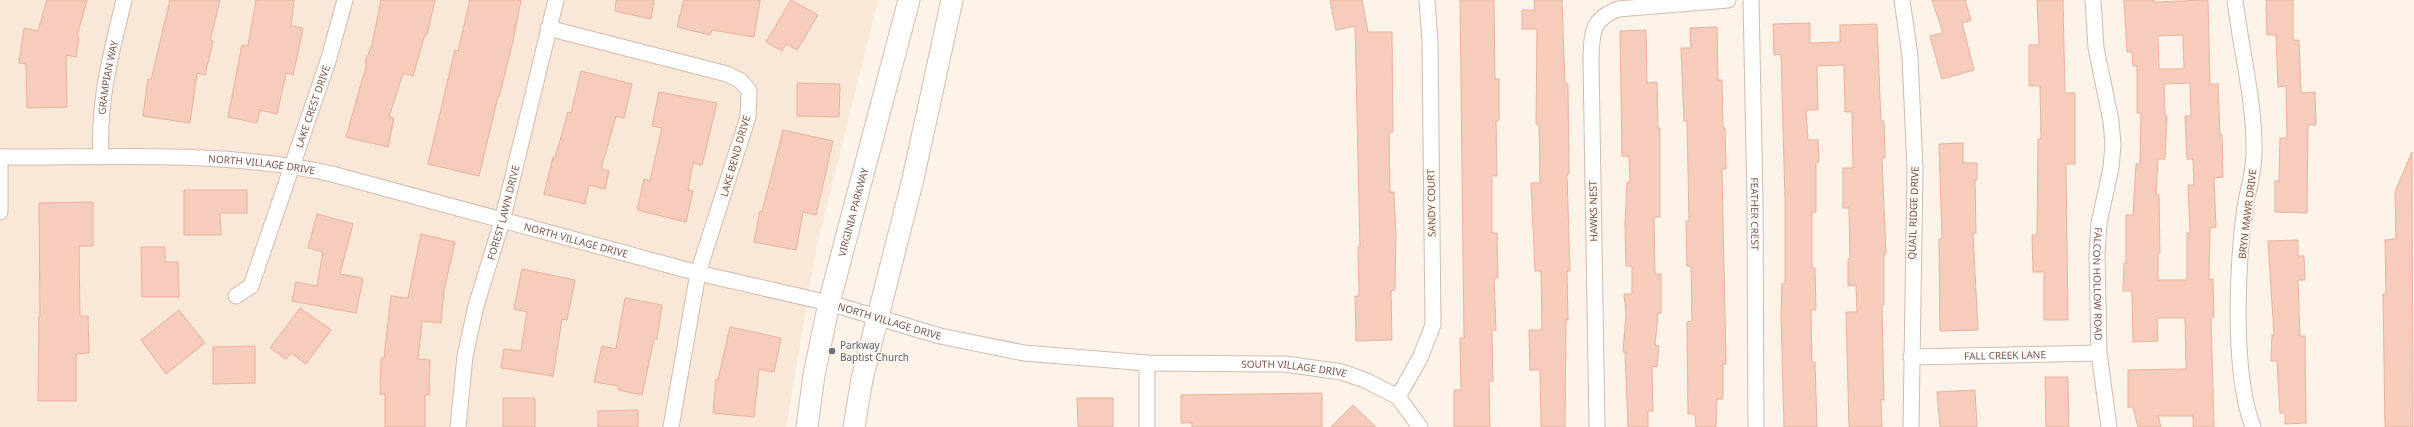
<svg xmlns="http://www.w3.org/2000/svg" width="2414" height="427" font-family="'Noto Sans',sans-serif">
<rect width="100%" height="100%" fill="#fef3e8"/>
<path fill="#f9e7d8" d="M0,0h878l-62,249 -30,178h-786z"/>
<g fill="#f6cdbc" stroke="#ebb19b" fill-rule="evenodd">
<path d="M47,0h40l-10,36 2,1 -3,20 -10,-2 1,52 -40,1 -1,-44 -7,-1 5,-35 14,3z"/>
<path d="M170,0h50l-10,40 3,1 -8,34 -8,-2 -7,50 -47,-7 5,-37 3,1z"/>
<path d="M256,0h38l-3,26 12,2 -10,47 -7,-2 -9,41 -17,-4 -3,13 -29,-6 14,-72 6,1z"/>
<path d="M381,0h54l-8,35 -2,-1 -12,42 -10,-3 -14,44 5,1 -6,29 -42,-10 21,-74 -2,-1 7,-17z"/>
<path d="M470,0h51l-8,41 -14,56 -1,-1 -19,80 -51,-12 27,-114 3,1z"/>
<path d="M616,0h38l-3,19 -36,-8z"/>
<path d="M684,0h76l-6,37 -42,-7 -2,5 -33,-8z"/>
<path d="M791,0l27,15 -21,35 -11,-6 -4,7 -16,-9z"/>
<path d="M1330,0h32l6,32h24l1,100h-4l1,60h4l2,45 -1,53 -4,1 1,49 -36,1 -1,-45h4l-1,-49h2l-5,-221 -19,4z"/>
<path d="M1460,0h34l1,79h4v41l-3,1 1,55h-5v57h5l1,45h-4l2,52h-4l1,51h-4l1,46h-36v-37h7l-1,-52h4z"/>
<path d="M1534,0h28l3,84h3l1,90h-2l3,97h-3l1,49h-2l-1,107h-24l-1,-57h-10l-1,-40h13l-1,-59h-6l-4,-88h9l-1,-59h-3l1,-95h-15v-19h13z"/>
<path d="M1932,0h33l6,20 -9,3 12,47 -32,9 -12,-43 13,-3z"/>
<path d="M2037,0h26l2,93h10v71h-9l2,156h-24v-48h-11l-1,-37h5l1,-96h3l-1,-53h-11v-41h10z"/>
<path d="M2124,0h30v2l54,-2 2,84h8l2,51h2l1,42 -9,1 2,49 -6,1 -1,52 4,-1 1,38 -3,1 3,109h-21v-11h-35l3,11h-23l-5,-20h-5v-37l58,-1 -1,-51h-28l1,23 -25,1 -1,-51h-9l1,-28h2v-48h7l3,-51h4l1,-51h-4v-47h-4l-1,-14h-5zM2183,35l1,34h-25l-1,-33zM2190,83l1,33h-6l2,43h6l1,26h-6l2,48h-3v47h-29v-27h2l-1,-58h-3l2,-36h7l2,-43h-2l-1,-32z"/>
<path d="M2266,0h27v40h6l2,53 14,-1 1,33h-8l-1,88 -32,-1v-31h4l1,-43h7l-1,-52 -8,1 -2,-52h-9z"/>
<path d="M1810,23v20l30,-1v-17l37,-1 4,97h3l1,37h-3l4,96h-2v51h-2l2,95h-3l1,27h-33l-3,-115h11l-1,-27 -8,1v-27h2l-1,-51h-6v-40h10l-1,-56h-7l-1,-47 -27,1 1,44h-12l2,30h10l1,22h-3v50h-4v56h3l1,42h-5l1,53 3,-1 2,65h-33l-3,-113 1,-30h3v-85l-4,-145 -7,1 -1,-31z"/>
<path d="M1717,27l1,53h4l1,48h2l1,41h-4l4,195h-3v35h-6l-1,28h-20l-1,-13h-7l-1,-92 5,-1 -1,-55h-4l-1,-45h3l-2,-100h-3l-3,-73h10l-1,-20z"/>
<path d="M1646,30l1,53 10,-1 1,46h2v89h-6l1,57h6v39h-3l-3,32 4,1 -2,21 -5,-1 1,45h-5v16h-20l-3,-75h-2l3,-38 -2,-20h8v-28h-6l-1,-43 2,-41h3l-1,-26h-7l-2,-125z"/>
<path d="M581,71l51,13 -8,34 -8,-2 -15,53 8,2 -4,18 -16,-4 -4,19 -41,-10 9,-37 2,1 13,-46 3,1z"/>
<path d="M797,83l43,1 -1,33 -42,-1z"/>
<path d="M659,92l58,11 -15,62 -9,-2 -5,27 5,1 -7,31 -49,-12 7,-31 6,2 12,-53 -10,-2z"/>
<path d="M783,130l50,11 -17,74 -13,-3 -7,38 -42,-8 6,-31 2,1z"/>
<path d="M1963,143v20h14v17h-2l1,53h-3l5,97 -38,1 -1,-92h3l-3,-95z"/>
<path d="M2412,152l1,275h-28l-2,-133h3l-1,-54 11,-1 -1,-47z"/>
<path d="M184,190h63v23h-27l1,22h-37z"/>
<path d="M93,202v44h-14l1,70h8l1,37 -13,1v47h-38l1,-84h1l-1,-114z"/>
<path d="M317,214l36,10 -13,50 23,4 -7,35 -64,-12 4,-19 21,4 6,-34 -15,-4z"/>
<path d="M421,234l34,8 -11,48 -3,33 -19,-2 -4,38 12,1 -1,35h-4v32h-40v-33h-5l1,-36h3l7,-62 17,2z"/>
<path d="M2298,240v16h6l1,24h-7l2,56h5l1,87 -21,1v-11h-5l-3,-52h-6l1,-26h2l-6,-94z"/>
<path d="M141,247h24v15h13l1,35h-37z"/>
<path d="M522,269l53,11 -8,40 -5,-1 -9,57 -52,-8 3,-19 17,2 6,-39 -13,-3z"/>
<path d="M625,298l37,7 -5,34h-3l-12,56 -24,-5v-4l-24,-4 8,-36 14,3z"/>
<path d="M300,308l31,22 -25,34 -15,-11 -5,6 -16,-11z"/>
<path d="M179,310l26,33 -39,31 -25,-34z"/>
<path d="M730,327l51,11 -7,34 -15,-3 -5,48 -41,-4 3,-34 2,1z"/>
<path d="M255,346v37l-42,1v-37z"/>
<path d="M2045,377h23l1,50h-23z"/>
<path d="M1975,390l2,37h-37l-3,-35z"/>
<path d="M1322,393v34h-130v-4h-11v-28z"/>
<rect x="503" y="398" width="32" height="29"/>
<path d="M1077,398h36v29h-35z"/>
<path d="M1353,405l23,22h-45z"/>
<path d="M638,410v17h-40v-16z"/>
</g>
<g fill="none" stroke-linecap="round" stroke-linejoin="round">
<defs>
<g id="street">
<path id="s1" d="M1751,0l4,201 1,226"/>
<path d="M1902,0l8,56 5,113 -4,258"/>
<path id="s2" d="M2093,0l3,48 15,73 2,24 -2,23 -12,55 -2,32 2,98 10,74"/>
<path d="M2235,0c6,51 20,102 19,153 0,18 -6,37 -9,54 -8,59 -13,165 8,220"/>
<path d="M548,28l179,46 14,7 8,10 -1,26 -50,156 -27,154"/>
<path id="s3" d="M0,157c110,1 224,-7 332,17l366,99 131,30 111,33 84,17 123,10 138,1 57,8 25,9 31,16 22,30"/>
<path id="s4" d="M101,157c-3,-58 10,-102 23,-157"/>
<path d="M0,212v-55"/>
<path id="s5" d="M236,296l15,-10 78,-228 16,-58"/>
<path id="s6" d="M1911,357l188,-4"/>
<path d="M1147,363v64"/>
<path d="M1398,397l22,-39 13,-33 -3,-283 -3,-42"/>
<path id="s7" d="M458,427l7,-71 11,-50 26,-85 54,-221"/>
<path d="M1597,427l-6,-366c1,-27 -1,-41 27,-52l110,-9"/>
</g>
<g id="secondary">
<path id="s8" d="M807,427l7,-52 15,-72 80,-303"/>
<path d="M854,427l8,-48 51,-200 39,-179"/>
</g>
</defs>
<use href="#street" stroke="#d4bbae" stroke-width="17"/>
<use href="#secondary" stroke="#dabcae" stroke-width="23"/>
<use href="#street" stroke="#fff" stroke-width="15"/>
<use href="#secondary" stroke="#fff" stroke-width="21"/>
</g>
<circle fill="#6b7280" stroke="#fff7f0" stroke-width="1.5" cx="832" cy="351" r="4"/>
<g text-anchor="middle" stroke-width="3" stroke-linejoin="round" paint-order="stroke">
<g font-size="10" fill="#7b5548" stroke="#fff7f0">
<text dy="4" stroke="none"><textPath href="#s4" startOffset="80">GRAMPIAN WAY</textPath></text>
<text dy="4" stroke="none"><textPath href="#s5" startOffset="208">LAKE CREST DRIVE</textPath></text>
<text transform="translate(735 156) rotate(-74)" y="4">LAKE BEND DRIVE</text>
<text dy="4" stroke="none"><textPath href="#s3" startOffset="262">NORTH VILLAGE DRIVE</textPath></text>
<text transform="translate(1431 203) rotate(-91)" y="4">SANDY COURT</text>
<text transform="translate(1593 211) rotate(-91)" y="4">HAWKS NEST</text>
<text dy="4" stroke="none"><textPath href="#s8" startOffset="220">VIRGINIA PARKWAY</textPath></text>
<text dy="4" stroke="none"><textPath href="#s7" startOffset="220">FOREST LAWN DRIVE</textPath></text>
<text dy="4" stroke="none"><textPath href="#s1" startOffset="214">FEATHER CREST</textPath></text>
<text transform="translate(1913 213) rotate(-88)" y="4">QUAIL RIDGE DRIVE</text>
<text transform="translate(2247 214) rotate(-83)" y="4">BRYN MAWR DRIVE</text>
<text dy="4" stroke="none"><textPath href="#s3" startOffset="586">NORTH VILLAGE DRIVE</textPath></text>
<text dy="4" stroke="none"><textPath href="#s2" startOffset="287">FALCON HOLLOW ROAD</textPath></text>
<text dy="4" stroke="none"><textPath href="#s3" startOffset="910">NORTH VILLAGE DRIVE</textPath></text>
<text dy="4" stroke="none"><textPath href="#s6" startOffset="94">FALL CREEK LANE</textPath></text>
<text dy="4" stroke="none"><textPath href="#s3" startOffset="1319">SOUTH VILLAGE DRIVE</textPath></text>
</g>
<g font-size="10" fill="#5b616d" stroke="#fff7f0" text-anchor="start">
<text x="840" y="349">Parkway<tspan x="840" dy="12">Baptist Church</tspan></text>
</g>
</g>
</svg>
